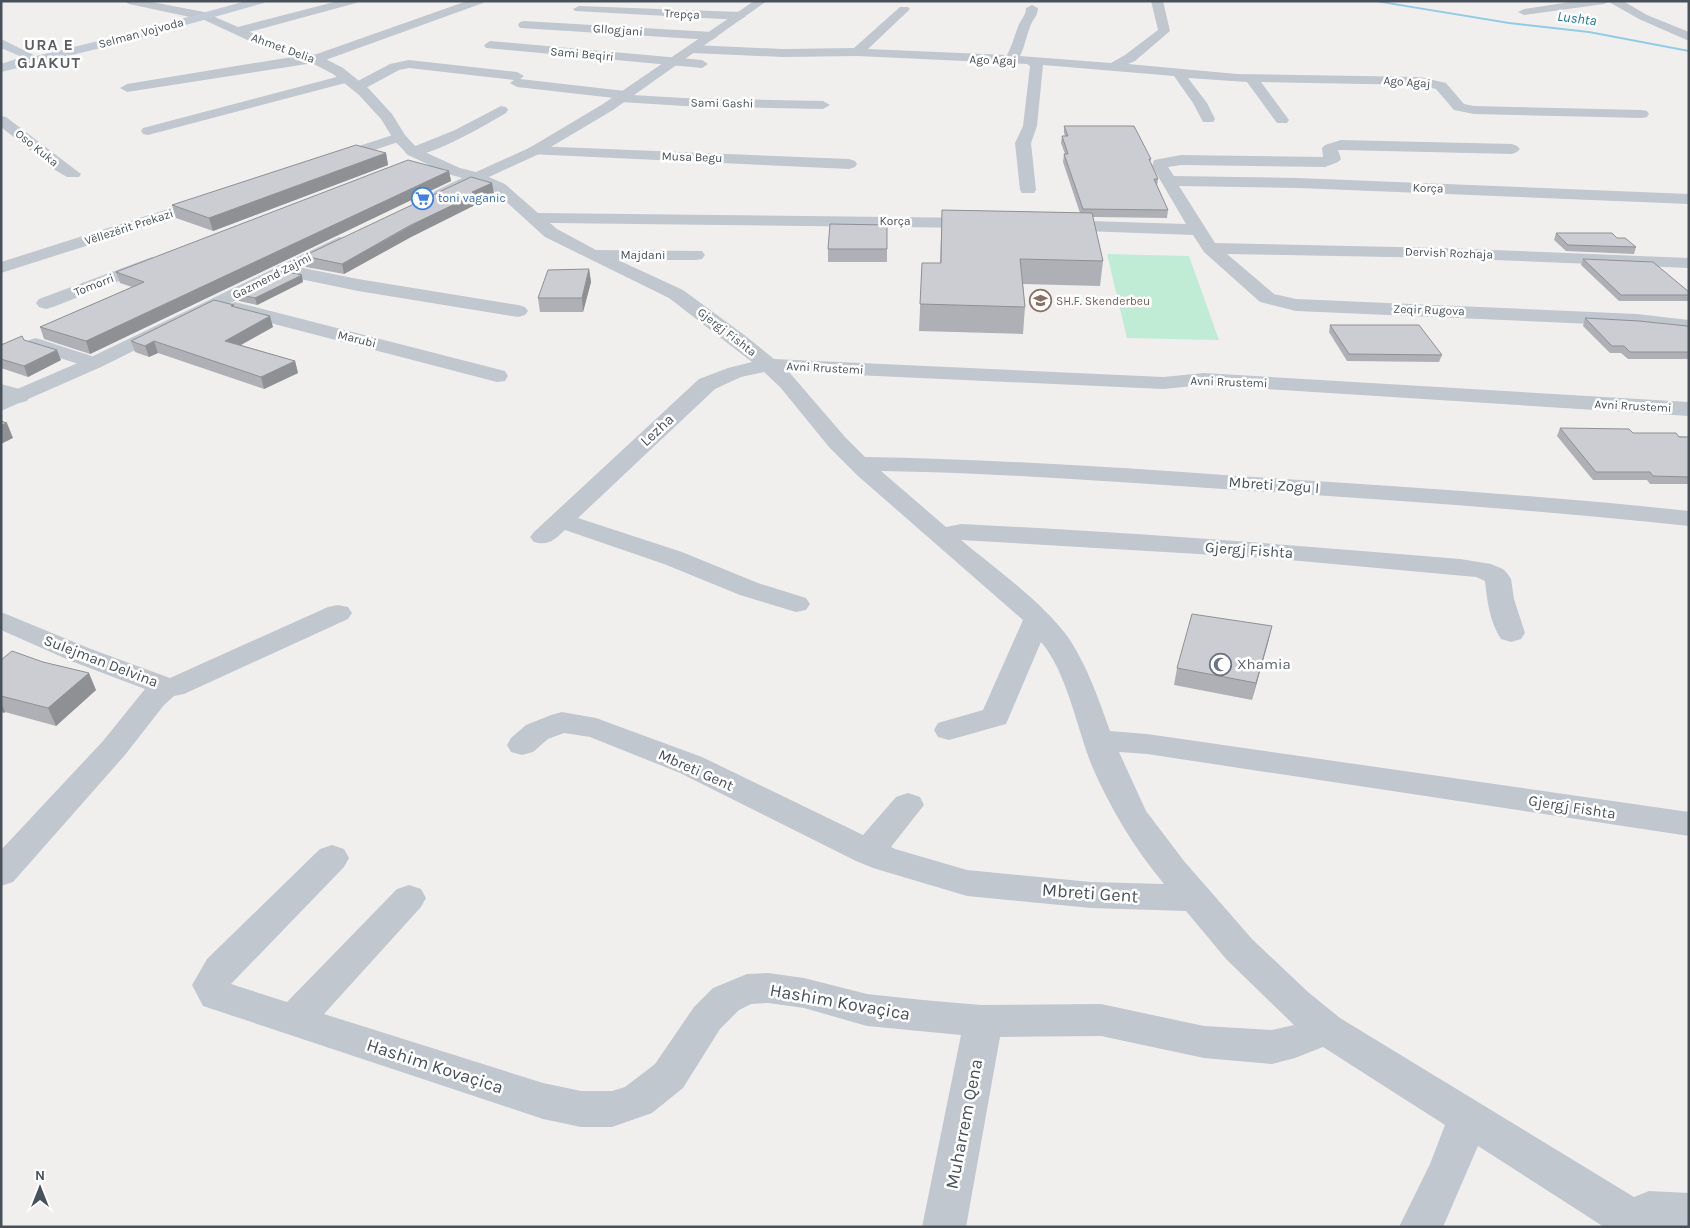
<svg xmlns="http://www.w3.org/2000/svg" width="1690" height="1228" font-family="Karla,sans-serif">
<rect width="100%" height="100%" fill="#f1efee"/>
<path fill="#c0ebd5" d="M1107,254l82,2 30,84 -92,-2z"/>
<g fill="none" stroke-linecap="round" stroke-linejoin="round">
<path fill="#90cce5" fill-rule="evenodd" d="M1370,1h11l128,21 80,9 100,19v2l-100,-19 -80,-9z"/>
<g fill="#c0c7cf" fill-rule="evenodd">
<path d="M124,1h23l57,11 6,4 -6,4 -75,-16z"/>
<path d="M338,1h19l-1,2 -118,32 -6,-4 2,-3z"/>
<path d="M467,1h17l-1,2 -163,59 -193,30 -7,-4 7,-4 183,-30 4,1z"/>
<path d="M1151,1h12l7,30 -35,30 -7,3 109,10 183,3 26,6 18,21 10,2 168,4 5,1 2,3 -2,3 -5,1 -168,-4 -20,-4 -18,-21 -16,-4 -159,-3 28,38 -2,3h-10l-30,-41 -59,-4 19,25 8,16 -2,3h-10l-10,-19 -19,-27 -131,-11 -6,61 -6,17 5,47 -2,3h-12l-2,-3 -5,-47 8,-17 7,-60 -3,-2 -170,-8 -74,1 -91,-4 -6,-4 6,-4 91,4 71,-1 46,-41h8l2,2 -2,2 -40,38 139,6c5,-9 7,-18 11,-28 2,-7 8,-11 8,-19l6,-3 6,3c0,8 -6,12 -8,19 -4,10 -5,19 -10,29l91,7 14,-8 33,-25z"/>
<path d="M1577,1h46l24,14 42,17v9l-50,-22 -30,-17 -5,2 -80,11 -6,-3 6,-3z"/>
<path d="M579,6l161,6 6,4 -6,4 -165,-9 -2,-2z"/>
<path d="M524,21l188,11 6,4 -6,4 -192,-12 -2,-3 2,-3z"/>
<path d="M490,41l212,19 6,4 -6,4 -216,-20 -2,-3z"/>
<path d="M409,60l108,12 7,4 -4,3 105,12 7,4 52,3 139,3 7,4 -7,4 -139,-3 -63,-4 -5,-1 -2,-3 -97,-11 -7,-4 4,-3 -105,-12 -10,2 -35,19 -5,1 -7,-4 2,-3 36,-19z"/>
<path d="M348,74l7,4 -2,3 -205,54 -5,-1 -2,-3 2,-3z"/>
<path d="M501,106l5,1 2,3 -2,3c-19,11 -79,47 -98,42l-3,-3 3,-3 47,-19z"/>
<path d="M1,116l5,1 75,57 -2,3h-12l-12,-7 -54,-43z"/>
<path d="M399,133l5,1 2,3 -2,3 -74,25 -5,-2 -3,-3 3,-3z"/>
<path d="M1341,140l171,4 5,2 3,3 -3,3 -5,2 -171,-4h-3l3,9 -3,3 -13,5 -144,-2 -13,2 6,9 124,2 391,16v10l-391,-16 -119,-2 36,57 228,5 246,10v10l-246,-10 -216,-4 47,40 22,5 341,15 52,6v12l-52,-6 -341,-15 -36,-9 -56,-50 -11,-17 -136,-5 -6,-1 -3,-4 3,-4 6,-1 129,4 -34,-58 2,-6 27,-5 142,2 -1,-9 3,-3z"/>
<path d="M534,146l315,13 6,2 2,3 -2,3 -6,2 -320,-15 -3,-3 3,-3z"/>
<path d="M477,172l28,12 33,29 441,5 6,1 3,4 -3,4 -6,1 -429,-5 7,6 39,21 106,1 3,4 -3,4 -6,1h-78l65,30 64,47 27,22 389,18 41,-4 485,29v14l-485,-31 -41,4 -374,-17 56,65 20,20c125,2 249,10 373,19 151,10 301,19 451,35v15c-150,-16 -300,-26 -451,-36 -119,-8 -238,-17 -357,-19l65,56 15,-3c167,8 333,21 499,35l31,5 12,5 4,4 4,6 3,20 11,34 -4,6 -10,3 -10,-3c-11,-16 -14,-39 -16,-58l-9,-4 -210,-19 -305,-18c37,31 81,61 109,100 18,28 29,60 40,91l37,3 542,78v24l-542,-82 -28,-2 27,59 38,50 68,78 56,53 32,26 294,179 15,-6 40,2v34h-85l-126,-81 -35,81h-44l31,-63 15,-39 -122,-78 -28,11 -23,6 -68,-6 -103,-22 -101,1 -34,190h-44l39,-192 -94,-9 -63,-18 -36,-5 -17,1 -12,6 -19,19 -37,59 -31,25 -40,14h-31l-38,-8 -340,-113 -11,-21 15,-26 113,-110 12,-4 12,4 5,9 -5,9 -113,117 56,18 110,-113 12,-4 12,4 5,9 -5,9 -97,107 219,69 38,8h31l13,-4 30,-23 39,-57 19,-19 34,-14 21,-1 36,5 63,16 56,6 58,5 120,-1 103,22 68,4 22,-5 -68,-66 -40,-48 -95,-3 -124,-12 -94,-28 -17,-7 -176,-88 -90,-36 -26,-4 -16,6 -15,13 -11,3 -11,-3 -4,-7 4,-7 15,-13 25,-10 11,-3 34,6 106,39 161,78 33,-38 12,-4 12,4 4,8 -33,42 4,2 72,21 124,12 73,2c-30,-36 -54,-76 -72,-118 -15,-37 -25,-94 -51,-124l-35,82 -57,16 -11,-3 -4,-7 4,-7 45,-13 40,-90 -165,-144 -29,-29 -49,-60 -16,-15 -23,5 -26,12 -137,129 104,34 76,31 48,15 4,6 -4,6 -10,2 -56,-17 -76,-31 -99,-34c-11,10 -16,16 -31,12l-4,-5 4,-5 165,-153 29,-11 24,-6 -83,-64 -124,-61 -52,-47 -22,-10 -2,-3 2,-3z"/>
<path d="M209,196l6,1 2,4 -2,4 -214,68v-11z"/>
<path d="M152,257l6,1 3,4 -3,4 -105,41 -7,2 -7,-2 -3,-4 3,-4z"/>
<path d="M283,264l75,15 160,26 7,2 3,4 -3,4 -7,2 -160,-26 -82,-17 -2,-4 2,-4z"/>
<path d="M235,302l270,69 3,5 -3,5 -8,1 -269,-70 -3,-4 3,-4z"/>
<path d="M36,338l65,21 3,4 -3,4 -7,2 -65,-21 -3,-4 3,-4z"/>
<path d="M1,384l26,7 3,5 -3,5 -8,2 -18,-6z"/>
<path d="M338,605l10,2 4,6 -4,6 -164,75 -10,2 -10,9 -39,50 -112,127 -12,4v-36l102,-109 42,-52 -74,-28 -70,-31v-18l90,37 79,29 158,-71z"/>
</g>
<g fill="#c0c7cf" fill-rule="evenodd">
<path d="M754,1h13l-154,109 -74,44 -98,45 -6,-2 -2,-3 2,-3 27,-13 -14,-4 -40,-19 -14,-15 -13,-21 -22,-24 -26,-21 -23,-12 -41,-12 -69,-32 -2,-2 2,-2h8l69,30 43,12 23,12 26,21 23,25 13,21 13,14 42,19 16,4 53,-24 74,-44z"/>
<path d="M339,237l6,1 3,4 -3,4 -244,121 -100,44v-15l86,-37z"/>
</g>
<path fill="#c2cad6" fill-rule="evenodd" d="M246,1h19l-1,2 -142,40 -121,29v-8l21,-7 -21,-9v-9l35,17 79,-19z"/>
</g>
<g fill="#afb0b5">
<path d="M1064,126l87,33 -1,3 8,17 -1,7 11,24 -1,8 -74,-1 10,44 -3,25 -77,-2 2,23 -2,27 -104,-3 3,-68h18l2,-53 138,3 -17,-51 1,-8h1l-4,-11 1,-7h3l-1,-3z"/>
<path d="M386,153l2,12 -175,66 -37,-13 -4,-13z"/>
<path d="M449,171l2,10 -361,173 -46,-15 -4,-12 92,-40 -12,-4 -4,-11z"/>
<path d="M494,193l-17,8v3l-66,33 -67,37 -38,-7 -2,-11z"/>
<path d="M1556,233l80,14 -2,7 -68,-3 -12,-11z"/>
<rect x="828" y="249" width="59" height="13"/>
<path d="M1583,259l106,33v9h-70l-38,-36z"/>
<path d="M589,269l2,13 -8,30h-43l-2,-14z"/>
<path d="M303,282l-46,23 -18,-4 -2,-7z"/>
<path d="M234,305v2l39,20 -32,18 54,16 3,12 -34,16 -106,-36 -9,4 -14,-5 -4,-11z"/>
<path d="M1585,318l104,10v31h-61l-7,-6h-11l-27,-27z"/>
<path d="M1330,325l112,30 -3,7 -92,-1 -18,-29z"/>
<path d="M1,340l2,5 21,-5 37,20 -33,17 -27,-9z"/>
<path d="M1560,428l129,9v47h-39l-3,-4h-54l-36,-44z"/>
<path d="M1272,626l-20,74 -78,-15 3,-17z"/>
<path d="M1,660l42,2 53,28 -40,36 -51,-14 -1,1 -3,-1z"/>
</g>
<g fill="#8f9094">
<path d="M386,153l2,12 -175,66 -4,-13z"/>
<path d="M449,171l2,10 -361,173 -4,-13z"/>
<path d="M492,183l2,10 -17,8v3l-66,33 -67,37 -2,-10 130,-72z"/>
<path d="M589,269l2,13 -8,30 -1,-14z"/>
<path d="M302,275l1,7 -46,23 -2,-7z"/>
<path d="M270,316l3,11 -45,25 -3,-11z"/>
<path d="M154,341l4,12 -9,4 -4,-11z"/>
<path d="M57,350l4,10 -33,17 -4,-11z"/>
<path d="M295,361l3,12 -34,16 -3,-12z"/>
<path d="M7,423l6,15 -12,6v-19z"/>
<path d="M1272,626l-4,17 -16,57 4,-17z"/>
<path d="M89,673l7,17 -40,36 -8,-18z"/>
<path d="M1,703l4,9 -1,1 -3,-5z"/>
</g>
<g fill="#cccdd3" stroke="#8f9094">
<path d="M1064,126h70l17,33h-2l9,20h-4l14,31 -85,-1 -19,-55h4l-6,-18h6z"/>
<path d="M356,145l30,8 -177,65 -37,-13z"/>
<path d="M408,160l41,11 -363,170 -46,-14 104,-45 -28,-10z"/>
<path d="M471,177l21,6 -20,9 4,2 -67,32 -67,38 -38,-8z"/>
<path d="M942,210l150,3 11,48 -83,-2 5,48 -105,-3 2,-41h19z"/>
<path d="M830,224l57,1v24h-59z"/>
<path d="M1556,233h56l5,5h8l11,9 -68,-2z"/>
<path d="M1583,259l70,3 36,30v3h-68z"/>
<path d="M589,269l-7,29h-44l10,-28z"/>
<path d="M283,271l19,4 -47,23 -18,-4z"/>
<path d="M214,300l20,5 -3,1 39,10 -45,25 70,20 -34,16 -107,-36 -9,5 -14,-5z"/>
<path d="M1585,318l54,3 48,5 2,2v24h-59l-6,-6h-12z"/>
<path d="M1330,325h89l23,30 -93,-1z"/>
<path d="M22,336l2,4 33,10 -33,16 -23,-7v-14z"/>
<path d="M1,421l6,2 -6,2z"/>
<path d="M1560,428l69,1 4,4h43l3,4h10v40l-36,-1 -3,-4h-54z"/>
<path d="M1192,614l80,12 -16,57 -79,-15z"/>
<path d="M12,651l31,11 46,11 -41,35 -47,-12v-36z"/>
</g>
<defs>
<symbol id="supermarket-ring" viewBox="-11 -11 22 22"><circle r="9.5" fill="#fff" stroke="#3f7fe0" stroke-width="1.5"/><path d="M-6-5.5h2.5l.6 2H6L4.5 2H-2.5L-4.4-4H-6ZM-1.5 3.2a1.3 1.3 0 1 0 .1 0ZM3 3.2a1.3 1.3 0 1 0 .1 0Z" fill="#3f7fe0"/></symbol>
<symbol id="school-ring" viewBox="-11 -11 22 22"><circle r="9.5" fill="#fff" stroke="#8d6e63" stroke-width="1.5"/><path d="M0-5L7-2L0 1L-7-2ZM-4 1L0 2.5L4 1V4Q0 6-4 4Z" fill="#8d6e63"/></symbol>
<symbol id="mosque-ring" viewBox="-11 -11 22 22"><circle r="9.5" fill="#fff" stroke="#6b7280" stroke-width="1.5"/><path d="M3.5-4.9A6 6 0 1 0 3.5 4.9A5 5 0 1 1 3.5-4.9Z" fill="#6b7280"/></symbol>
</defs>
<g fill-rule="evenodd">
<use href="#supermarket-ring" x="410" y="186" width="25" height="25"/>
<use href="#school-ring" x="1028" y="288" width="25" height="25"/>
<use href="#mosque-ring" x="1208" y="652" width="25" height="25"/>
</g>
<g text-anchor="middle" stroke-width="5" stroke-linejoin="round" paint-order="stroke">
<g font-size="12" fill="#48505a" stroke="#fff">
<text transform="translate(682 14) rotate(3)" y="4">Trepça</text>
<text transform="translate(618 30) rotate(4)" y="4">Gllogjani</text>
<text transform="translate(141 33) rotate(-15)" y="4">Selman Vojvoda</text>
<text transform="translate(283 48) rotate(20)" y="4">Ahmet Delia</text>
<text transform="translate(582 54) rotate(5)" y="4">Sami Beqiri</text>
<text transform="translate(993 60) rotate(2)" y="4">Ago Agaj</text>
<text transform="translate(1407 82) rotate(4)" y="4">Ago Agaj</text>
<text transform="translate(722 103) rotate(1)" y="4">Sami Gashi</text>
<text transform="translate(37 148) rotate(39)" y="4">Oso Kuka</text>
<text transform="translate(692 157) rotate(2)" y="4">Musa Begu</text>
<text transform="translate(1428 188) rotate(2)" y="4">Korça</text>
<text x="895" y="225">Korça</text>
<text transform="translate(129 227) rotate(-18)" y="4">Vëllezërit Prekazi</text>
<text transform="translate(1449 253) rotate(2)" y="4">Dervish Rozhaja</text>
<text x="643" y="259">Majdani</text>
<text transform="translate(272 276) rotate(-27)" y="4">Gazmend Zajmi</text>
<text transform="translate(94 285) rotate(-21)" y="4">Tomorri</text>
<text transform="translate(1429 310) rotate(2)" y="4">Zeqir Rugova</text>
<text transform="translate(727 332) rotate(38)" y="4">Gjergj Fishta</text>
<text transform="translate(357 339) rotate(14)" y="4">Marubi</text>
<text transform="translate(825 368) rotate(3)" y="4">Avni Rrustemi</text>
<text transform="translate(1229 382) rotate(2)" y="4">Avni Rrustemi</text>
<text transform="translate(1633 406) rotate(3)" y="4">Avni Rrustemi</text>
</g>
<g font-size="12" fill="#366cbe" stroke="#fff" text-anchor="start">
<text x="438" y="202">toni vaganic</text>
</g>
<g font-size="12" fill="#785e54" stroke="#fff" text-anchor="start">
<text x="1056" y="305">SH.F. Skenderbeu</text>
</g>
<g font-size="14" font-style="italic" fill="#17769f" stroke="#fff">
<text transform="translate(1577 18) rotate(7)" y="5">Lushta</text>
</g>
<g font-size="15" fill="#48505a" stroke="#fff">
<text transform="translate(657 430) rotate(-43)" y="5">Lezha</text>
<text transform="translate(1274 485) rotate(4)" y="5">Mbreti Zogu I</text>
<text transform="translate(1249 550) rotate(4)" y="5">Gjergj Fishta</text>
<text transform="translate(101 661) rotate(21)" y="5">Sulejman Delvina</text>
<text transform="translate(696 770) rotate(24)" y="5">Mbreti Gent</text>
<text transform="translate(1572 807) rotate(9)" y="5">Gjergj Fishta</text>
</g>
<g font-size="15" fill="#5b616d" stroke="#fff" text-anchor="start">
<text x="1237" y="669">Xhamia</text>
</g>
<g font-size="16" font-weight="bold" letter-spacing="1" fill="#5b5e63" stroke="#fff">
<text x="49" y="50">URA E<tspan x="49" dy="18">GJAKUT</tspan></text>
</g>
<g font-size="18" fill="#48505a" stroke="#fff">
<text transform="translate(1090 893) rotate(4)" y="6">Mbreti Gent</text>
<text transform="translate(840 1002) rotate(10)" y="6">Hashim Kovaçica</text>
<text transform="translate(435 1066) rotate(18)" y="6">Hashim Kovaçica</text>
<text transform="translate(964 1124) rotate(-79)" y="6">Muharrem Qena</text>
</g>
</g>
<rect width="1690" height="1228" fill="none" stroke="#48505a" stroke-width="5"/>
<g transform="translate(40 1188)" stroke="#ffffff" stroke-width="4" paint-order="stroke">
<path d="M0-4L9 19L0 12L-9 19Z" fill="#48505a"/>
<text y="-8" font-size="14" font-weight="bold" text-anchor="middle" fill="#48505a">N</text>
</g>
</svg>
